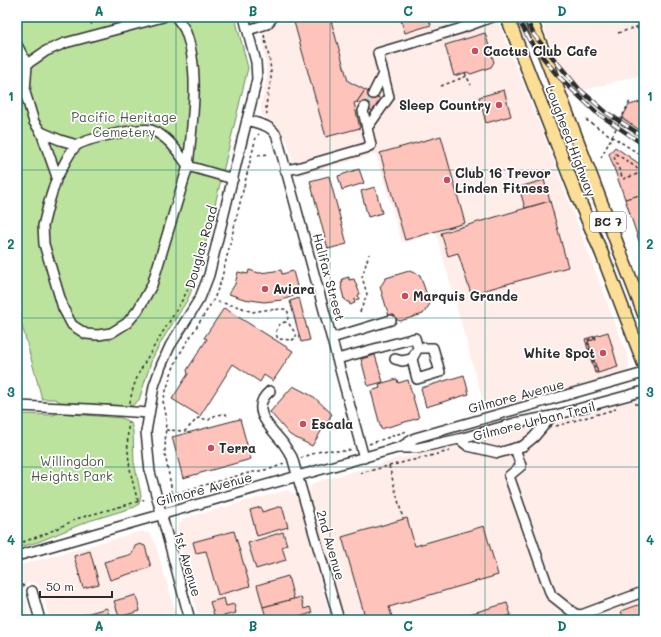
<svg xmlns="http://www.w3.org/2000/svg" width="661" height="637" font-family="Mali,sans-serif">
<rect width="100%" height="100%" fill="#fff"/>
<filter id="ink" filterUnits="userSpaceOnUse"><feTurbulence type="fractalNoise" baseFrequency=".025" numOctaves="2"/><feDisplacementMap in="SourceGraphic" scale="8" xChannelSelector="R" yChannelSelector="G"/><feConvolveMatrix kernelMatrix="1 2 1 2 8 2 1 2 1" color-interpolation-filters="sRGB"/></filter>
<g filter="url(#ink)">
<g fill="#ffedea">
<path d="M280,17h216l46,114 86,226 2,8 -4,8 -3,2 -124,36 -13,1 -50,-179 -34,10 -26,-89 -80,22 -9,-36 -5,-4 -4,-10 -16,-11 -2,-8 6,-23 1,-11 -5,-32 2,-7 12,-10z"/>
<path d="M540,17h104v57l-66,18 -18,-22z"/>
<path d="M633,401h5l6,2v217h-300l-36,-126 1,-4 4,-7 86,-25 45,-9 74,-22 43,-6z"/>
<path d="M287,490l7,4 5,7 32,119h-132l-22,-87v-8l8,-7z"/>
<path d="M139,532h5l5,1 5,7 24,80h-128l-9,-31 -3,-5 -6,-2 -7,2 -3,8 1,4 4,6 -1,5 3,13h-12v-54z"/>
</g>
<g fill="#bbe39e" stroke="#738764">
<path d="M17,17h218l13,51 -49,203 -11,28 -27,43 -9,17 -13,41 -6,5 -7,1 -66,-4 -5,-3h-13l-25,-92z"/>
<path d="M59,413l63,5 9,5 2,8 1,31 7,33 -2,9 -4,3 -46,14 -51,21 -21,6v-134l36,1z"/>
</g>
<g fill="#fec3ba" stroke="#2b2b2b">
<path d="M302,17h28l18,64 17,9 -8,12 -3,1 6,25 -34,9 -32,-115 9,-2z"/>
<path d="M400,17h28l3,8 -26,8z"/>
<path d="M485,33l9,29 -3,5 -20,7 -4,-2 -13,4 -9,-31z"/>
<path d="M365,90l16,9 -7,13 -17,-10z"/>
<path d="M504,90l7,26 -25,7 -7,-26z"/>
<path d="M644,101v32l-22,-15 7,-13z"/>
<path d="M441,136l24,87 -60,17 -25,-87z"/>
<path d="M615,147l29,20v27l-19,5 -16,-45z"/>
<path d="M359,169l5,14 -22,7 -4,-14z"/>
<path d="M329,176l18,68 -19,5 -18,-68z"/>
<path d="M544,180l6,21 -25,7 -6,-21z"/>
<path d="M375,187l7,26 -14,4 -7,-26z"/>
<path d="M644,194v55l-2,1 -17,-51z"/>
<path d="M550,201l18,66 -97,27 -13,-41 -10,3 -7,-23z"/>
<path d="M249,270l10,3 9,-1 13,-2 1,4 11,-3 6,23 -17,6 -18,2 -20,-3 -15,-5 6,-10 3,-12 10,2z"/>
<path d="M409,271l11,4 10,29 -7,10 -23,7 -11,-5 -9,-29 6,-9z"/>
<path d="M349,277v3l5,-1 6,15 -2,1 1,4 -5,1 1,3 -5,2 -1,-3h-2l-2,-3h-1l-3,-12 1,-1 -1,-3 2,-1 -1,-3z"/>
<path d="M299,298l11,42 -9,2 -11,-41z"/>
<path d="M224,308l69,43 -20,30 -9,-6 -4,7 -27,-18 -33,52 -28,-17 16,-25 -1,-4 20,-31 -3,-1z"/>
<path d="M608,332l10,35 -20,6 -10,-32 8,-2 -1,-3z"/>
<path d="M595,336l1,3 -8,2 10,32h-3l-10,-34z"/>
<path d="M375,355l8,27 -15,4 -7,-27z"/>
<path d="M464,375l5,19 -43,13 -5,-19z"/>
<path d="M397,379l1,4 10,-3 11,38 -38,11 -10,-38 9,-3 -1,-4z"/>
<path d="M293,386l21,11 18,17 -20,32 -22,-11 -20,-23z"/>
<path d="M240,419l11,40 -68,19 -11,-41z"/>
<path d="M282,506l6,21 -31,9 -7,-26 11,-3 1,5z"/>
<path d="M407,518l8,28 69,-20 14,49 -109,32 4,13h-27l-24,-83z"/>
<path d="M234,531l16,55 -32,9 -12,-44 -10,2 -3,-11z"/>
<path d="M283,532l4,13 -5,2 4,13 -30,9 -8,-26z"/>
<path d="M140,544l5,2 6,21 -41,13 -6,-18 28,-8 3,-8z"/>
<path d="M90,551l9,33 -16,4 -9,-32z"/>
<path d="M288,576l6,23 -31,8 -6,-22z"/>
<path d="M136,595l4,16 -21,6 -5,-16z"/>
<path d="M301,597l3,12 6,-2 2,6 -23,7h-22l-4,-13z"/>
<path d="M224,598l2,8 8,-2 2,9 -21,5 -5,-16z"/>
<path d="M507,603l4,12 -19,5h-32l-1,-3z"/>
<path d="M644,603v17h-20l-3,-9z"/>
<path d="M107,608l3,12h-45z"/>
</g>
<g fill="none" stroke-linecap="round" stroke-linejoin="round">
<path stroke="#d5d5d5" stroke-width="9" stroke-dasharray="9 4.5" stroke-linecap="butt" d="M365,107l8,-13"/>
<defs>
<g id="minor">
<path d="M248,30l19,-6 6,-7"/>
<path d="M17,45l10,19 -2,28 9,30 7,10 16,45 -8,25 -6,24 1,18 19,64 9,17 14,9 12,1 13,-2 16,-10 11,-13 14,-25 36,-119 45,13"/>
<path d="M27,64l19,-13 19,-8 98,-26"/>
<path d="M373,94l10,-20"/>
<path d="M365,107l-2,4 4,17"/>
<path d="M247,120c12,4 25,5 30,17l87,321"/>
<path d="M41,132l19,8 17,5"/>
<path d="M285,170l12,-2 69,-20 5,-3 -4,-17 22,-31 -11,-44 81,-24 33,-12"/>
<path d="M57,177c6,-9 11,-24 19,-31 8,-7 65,-19 75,-16 17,6 27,22 37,36 4,-42 13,-96 -3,-136 -2,-4 -6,-9 -9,-13"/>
<path d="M332,338l59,-18"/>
<path d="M337,359l78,-21 3,10 -6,11 5,20 23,-7 -7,-24h-15"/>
<path d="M395,359l7,2 10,-2"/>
<path d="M270,391c-22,18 1,37 13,52 3,5 6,9 9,14l47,163"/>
<path d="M17,406l71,3 61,4"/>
<path d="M459,439l9,7 30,7 25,-7 11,-9 18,-21"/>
<path d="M399,448l16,-10 229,-65"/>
<path d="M515,448l6,18 -12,10 42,119 24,19 6,1 59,-22 4,3"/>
<path d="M17,556l125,-36 255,-72h21l41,-9 56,-16 37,-7 92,-25"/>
<path d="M32,591l8,29"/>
<path d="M190,620l-40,-148 -4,-40 8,-46 7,-20 9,-20 30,-48 9,-23 48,-196 -1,-17 -12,-45"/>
</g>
<g id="major">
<path d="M507,17l69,176 26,61 42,110"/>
<path d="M530,17l114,297"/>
</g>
</defs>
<use href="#minor" stroke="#2b2b2b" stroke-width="12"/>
<use href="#major" stroke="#2b2b2b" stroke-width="15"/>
<g stroke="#2b2b2b" stroke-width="1.5" stroke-dasharray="3 3" stroke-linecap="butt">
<path d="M87,17l6,9"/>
<path d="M637,27l7,25"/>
<path d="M618,33l19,-6 -3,-10"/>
<path d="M264,35c3,14 7,27 7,41 0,12 -7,25 -4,38"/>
<path d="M465,73l6,12"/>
<path d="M441,86l26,-10"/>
<path d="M608,114l36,22"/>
<path d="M586,120l58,37"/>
<path d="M258,155l11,-1"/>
<path d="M601,158l29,-57"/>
<path d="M643,172l-20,7 -9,-22 2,-3c10,6 19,13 28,19"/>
<path d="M218,302l22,5 12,5 12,-2 22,-1 2,3v6l-2,4c-9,1 -12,10 -8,17l14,1 4,-2v-4l-7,-10 -3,-2"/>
<path d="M360,312l7,-18 -5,-17 7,-23"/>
<path d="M596,337l-9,3 9,32"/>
<path d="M130,403c3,-25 17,-44 29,-65 14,-22 28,-44 38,-68"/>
<path d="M635,404h3l6,3"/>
<path d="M129,421c-4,26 1,55 9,80"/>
<path d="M556,426l60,-17"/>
<path d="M166,430l19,1 13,-13 11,2c4,-5 11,-6 17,-6l2,4"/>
<path d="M369,444l38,-13"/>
<path d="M301,458c9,-3 20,-8 29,-8 7,1 14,2 22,-1"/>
<path d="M389,466l14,53"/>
<path d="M360,473l90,-22"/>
<path d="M171,493v-7l-6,-32 1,-39 -3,-14 9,-30 7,-16 35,-56 7,-18 35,-144 3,-3"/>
<path d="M165,494l11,-1 68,-19 30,-6 10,-5"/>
<path d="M17,544l28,-10 34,-16 68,-19"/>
<path d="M17,581l8,6"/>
</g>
<use href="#minor" stroke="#fff" stroke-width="9"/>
<use href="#major" stroke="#fdde96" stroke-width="12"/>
<defs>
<g id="rail">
<path d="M517,17l13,24 27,34 39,37 48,33"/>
<path d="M525,17l9,18 45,54 28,24 37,24"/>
</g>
</defs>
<use href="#rail" stroke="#2b2b2b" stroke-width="4.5"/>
<use href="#rail" stroke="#fff" stroke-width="3" stroke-dasharray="9" stroke-linecap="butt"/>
</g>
</g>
<path fill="none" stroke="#0f766e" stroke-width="1" stroke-opacity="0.55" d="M176,17v603M330,17v603M485,17v603M17,170h627M17,318h627M17,467h627"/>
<g fill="#d1495b" stroke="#fff" stroke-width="1.5">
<circle cx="475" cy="51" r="4"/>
<circle cx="499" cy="105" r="4"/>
<circle cx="447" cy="180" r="4"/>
<circle cx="265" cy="289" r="4"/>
<circle cx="405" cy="296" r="4"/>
<circle cx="603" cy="353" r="4"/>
<circle cx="303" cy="424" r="4"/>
<circle cx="211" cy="448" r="4"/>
</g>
<g text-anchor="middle" stroke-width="3.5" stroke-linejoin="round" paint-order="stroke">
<rect fill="#fff" stroke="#6b6b6b" stroke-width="1" x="590" y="212" width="36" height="20" rx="3"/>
<g font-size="12" font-weight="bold" fill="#2b2b2b">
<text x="608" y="226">BC 7</text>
</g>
<g font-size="13" font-weight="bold" fill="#2b2b2b" stroke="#fff" text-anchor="start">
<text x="483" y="56">Cactus Club Cafe</text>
<text x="491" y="110" text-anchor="end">Sleep Country</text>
<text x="455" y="178">Club 16 Trevor<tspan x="455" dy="15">Linden Fitness</tspan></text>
<text x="273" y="294">Aviara</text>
<text x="413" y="301">Marquis Grande</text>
<text x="595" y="358" text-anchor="end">White Spot</text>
<text x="311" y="429">Escala</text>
<text x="219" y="453">Terra</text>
</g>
<g font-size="13" fill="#4f5948" stroke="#fff">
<text x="124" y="122">Pacific Heritage<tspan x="124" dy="15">Cemetery</tspan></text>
<text x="72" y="466">Willingdon<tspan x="72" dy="15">Heights Park</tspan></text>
</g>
<g font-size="13" fill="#2b2b2b" stroke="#fff">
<text transform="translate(571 141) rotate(69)" y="5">Lougheed Highway</text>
<text transform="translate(201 247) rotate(-74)" y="5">Douglas Road</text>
<text transform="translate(329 277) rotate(75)" y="5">Halifax Street</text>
<text transform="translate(516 396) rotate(-15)" y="5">Gilmore Avenue</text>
<text transform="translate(534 421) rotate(-14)" y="5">Gilmore Urban Trail</text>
<text transform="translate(204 489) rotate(-15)" y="5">Gilmore Avenue</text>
<text transform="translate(331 545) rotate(74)" y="5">2nd Avenue</text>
<text transform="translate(188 564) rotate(74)" y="5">1st Avenue</text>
</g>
</g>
<rect width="661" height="637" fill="none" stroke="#fff" stroke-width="44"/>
<path d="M40 591v6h72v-6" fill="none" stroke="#2b2b2b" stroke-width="2"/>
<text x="46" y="591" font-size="12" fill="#2b2b2b" stroke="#ffffff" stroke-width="3" paint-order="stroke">50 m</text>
<rect x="22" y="22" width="617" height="593" fill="none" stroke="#0f766e" stroke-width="1.5"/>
<g font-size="13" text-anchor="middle" font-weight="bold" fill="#0f766e">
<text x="99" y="16">A</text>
<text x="253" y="16">B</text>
<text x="408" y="16">C</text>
<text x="562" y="16">D</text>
<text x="11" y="101">1</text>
<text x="650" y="101">1</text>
<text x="11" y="249">2</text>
<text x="650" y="249">2</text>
<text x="11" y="397">3</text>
<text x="650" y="397">3</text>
<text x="11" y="545">4</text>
<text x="650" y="545">4</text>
<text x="99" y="631">A</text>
<text x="253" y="631">B</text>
<text x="408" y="631">C</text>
<text x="562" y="631">D</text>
</g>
</svg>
